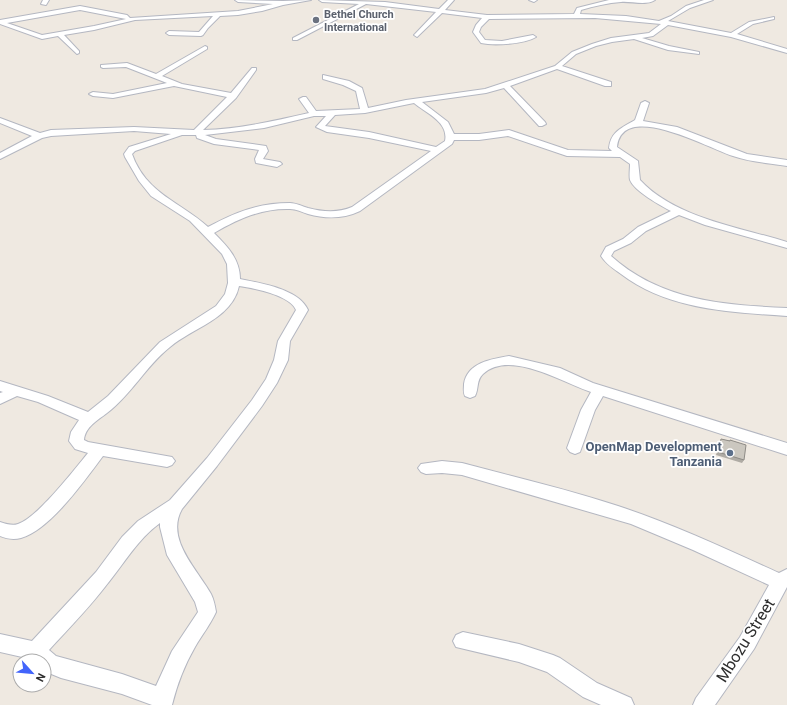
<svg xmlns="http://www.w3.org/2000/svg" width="787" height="705" font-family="Roboto,sans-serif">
<rect width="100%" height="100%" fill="#efe9e1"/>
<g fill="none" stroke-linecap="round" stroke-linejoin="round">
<defs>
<g id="street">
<path d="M43,0h6l-3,5 -5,-1z"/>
<path d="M235,0l48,1 28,-1 -28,5 -21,6 -24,4 -18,1 -12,12 -5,7 -2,1 -32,-1 -3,-2 3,-2 30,1 14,-16 -78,4 -41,10 -30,5 15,16v2l-2,1 -19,-18 -16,3 -42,-15v-4l80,-14 47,9 3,3 108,-7 35,-7 -35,-2zM80,10l46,9 -32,7 -52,9 -35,-12z"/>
<path d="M319,0l66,2 54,7 9,-9h6l-9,10 42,5 87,-1 3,-6 32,-8h46c-9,6 -24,1 -34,2 -13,1 -27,4 -40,8l-1,4 46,2 33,5 12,-5 15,-10 18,-6h9l-23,8 -22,13 63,12 18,-11 25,-5v2l-21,5 -16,10 50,15v4l-56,-16 -63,-12 -15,11 -11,2 27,8 30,6v2l-31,-4 -34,-11 -22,3 -16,4 -20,8 -14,12 49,16v4h-6l-48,-17 -47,17 35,36 1,2 -4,2h-3l-35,-38 -18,5 -64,9 26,20 6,12h25l30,-4 59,20 44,1 -3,-3c2,-17 13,-20 26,-28l6,-17 4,-2 4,2 -6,18 34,6 70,27 40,6v6c-18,-3 -37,-4 -54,-10 -23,-7 -111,-57 -116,-9l21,14 2,19c35,38 99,47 147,62v6l-82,-23 -26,-10 -33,16 -15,12 -17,8 -3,5c50,45 113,49 176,52v8c-57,-4 -119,-6 -166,-42 -7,-5 -15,-10 -20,-18l5,-9 17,-8 15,-12 33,-16c-10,-5 -37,-20 -41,-31 -1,-4 0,-11 0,-16l-10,-7 -53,-1 -59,-20 -29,4h-25l-2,4 -11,8 -81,59c-17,8 -34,8 -52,3 -6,-2 -12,-5 -18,-5 -28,-1 -52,10 -76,24 13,13 26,26 26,46 20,4 59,10 68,31l-18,31 -2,19 -11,23 -15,23 -45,60 -35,43c-17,30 15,60 29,85 3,6 4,12 5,18 -6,13 -14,23 -21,35 -11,19 -18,38 -23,58h-20l-30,-11 -61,-16 -17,-7v-10h-11l-2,-2 -31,-7v-18l32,7 64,-69 26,-35 16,-16 32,-21 37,-42 45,-58 14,-21 8,-19 4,-19 18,-31c-6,-15 -43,-22 -57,-24 -7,33 -47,42 -69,61 -24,19 -39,48 -63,66 -9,7 -22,14 -23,27l4,2 84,15 3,4 -3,4 -5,2 -64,-11c-18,24 -53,74 -82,82 -7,2 -14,1 -21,-2v-14c6,2 12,4 18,2 19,-6 56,-54 70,-71l-13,-4 -6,-8 2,-9 8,-12 -41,-18 -21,-6 -17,8v-11l3,-1 -3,-1v-10l48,15 40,16 20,-16 52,-54 56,-36 9,-12 3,-11 -1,-19 -5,-10 -32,-33 -39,-25 -12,-15 -14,-24 -1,-3 5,-7 42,-13 -37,-3 -83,5 -9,2 -42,21v-6l32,-17 -32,-13v-5l40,15 11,-3 83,-3 60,3 33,-33 -53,-11 -61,12 -20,-2 -4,-2 4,-2 20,2 54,-11 -41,-16 -23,1 -2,-1v-2l26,-2 29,11 49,-28 2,1v2l-45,27 20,8 49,9 21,-25h4v2l-20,28 -33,32c36,-1 71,-9 106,-17l-10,-14 4,-2h3l10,14 44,-2 -4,-18 -13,-6 -20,-6v-4l26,6 13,7 6,20 38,-8 79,-11 70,-23 17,-14 20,-8 19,-6 38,-5 12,-9 -66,-6 -106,1 -8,8 -2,5 6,8 17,1 31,-6 3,2c-11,7 -42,9 -55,6l-8,-11 3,-7 6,-7 -40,-5 -25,24 -3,-2 1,-1 21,-22 -70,-8 -69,36h-4v-2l66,-34 -37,-2zM414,103c12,10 35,19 31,38l-9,6 -67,-15 -44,-6 10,-11 30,-2zM314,116h12l-10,11 11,5 42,6 62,13 -79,56c-14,6 -29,5 -44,1 -6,-2 -13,-5 -18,-5 -32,0 -54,9 -82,24 -27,-25 -62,-33 -76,-73l3,-3 47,-16h14l1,3 17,6 45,6 -4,9 1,4 21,4 5,-3 -2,-2 -17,-3 5,-8 -2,-5 -50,-7 -11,-4 59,-7zM160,523v4l7,28 28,47 3,10 -26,39 -16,35 -34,-12 -66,-18 -7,-6c20,-22 41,-43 59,-67 17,-21 29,-43 52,-60z"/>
<path d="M529,0h8l-3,2z"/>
<path d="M509,356l51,12 33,15 194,60v12l-184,-59 -8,14 -15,42 -5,2 -5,-2 -3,-4 14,-38 10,-18c-28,-9 -81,-43 -108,-18 -7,6 -4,15 -8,22l-5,2 -5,-2c-2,-4 -1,-7 -1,-12 3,-21 27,-25 45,-28z"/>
<path d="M442,461l20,2c52,14 105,26 156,43 55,18 108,43 161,67l8,-4v18l-33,62 -39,56h-22l3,-7 44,-61 29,-52 -76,-35 -62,-26 -169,-49 -20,-2 -16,1 -5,-2 -3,-4 3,-4z"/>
<path d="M463,632l56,12 34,11 7,3 37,25 34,15 3,7h-33l-18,-8 -36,-25 -28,-10 -63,-15 -3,-6 3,-6z"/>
</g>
</defs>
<use href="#street" stroke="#b4b7c1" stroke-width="2"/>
<use href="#street" fill="#fff" fill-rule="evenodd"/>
</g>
<path fill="#afaba4" d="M721,439l9,2 14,19 -2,3 -26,-8z"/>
<path fill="#cbc7bf" stroke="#8e8b86" d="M721,439l9,2v-1l16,5 -2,15 -26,-8z"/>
<circle fill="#6b7280" stroke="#fff" stroke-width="1.5" cx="316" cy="20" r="4"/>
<circle fill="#5c6f8a" stroke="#fff" stroke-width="1.5" cx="730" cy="453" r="4"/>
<g text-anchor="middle" stroke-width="3.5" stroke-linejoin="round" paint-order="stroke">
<g font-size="11" font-weight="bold" fill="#5b616d" stroke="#fff" text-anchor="start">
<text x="324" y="18">Bethel Church<tspan x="324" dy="13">International</tspan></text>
</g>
<g font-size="13" font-weight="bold" fill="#4e5e75" stroke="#fff" text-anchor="end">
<text x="722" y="451">OpenMap Development<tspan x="722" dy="15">Tanzania</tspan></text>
</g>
<g font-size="16" fill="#2e2e2e" stroke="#fff">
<text transform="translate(745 640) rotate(-58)" y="6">Mbozu Street</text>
</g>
</g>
<g transform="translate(32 673) rotate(117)"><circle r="19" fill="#ffffff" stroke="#ababab"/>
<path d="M0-3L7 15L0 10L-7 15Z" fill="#4264fb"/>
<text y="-6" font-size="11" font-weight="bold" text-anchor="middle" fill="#2e2e2e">N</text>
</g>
</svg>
